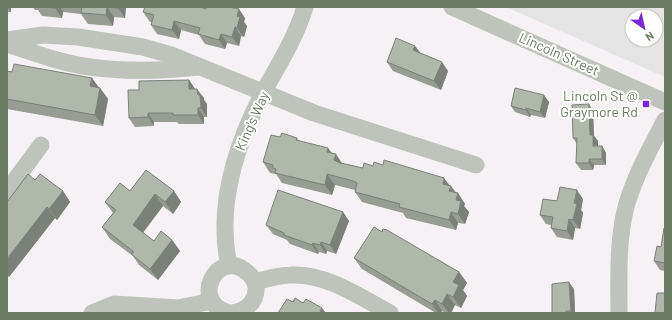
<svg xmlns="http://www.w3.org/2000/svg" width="672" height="320" font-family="Barlow,sans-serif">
<rect width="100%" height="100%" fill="#f5f1f4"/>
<path fill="#e5e4e4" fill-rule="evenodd" d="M506,7h159v70zM632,16h24v24h-24z"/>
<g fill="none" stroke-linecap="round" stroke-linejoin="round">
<g stroke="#bec3bb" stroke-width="17">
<path d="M452,7l213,95"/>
<path d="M7,40l36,-5 35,2 65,10 28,8 143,58 162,52"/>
<path d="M7,44c27,9 54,19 83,23 36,5 72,4 107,0"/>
<path d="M7,191l34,-46"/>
<path d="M229,266c-13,-60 7,-122 35,-175 15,-27 32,-54 41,-84"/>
<path d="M255,282c11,-3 24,-7 36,-7 35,-2 69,22 99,38"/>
<path d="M92,313l22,-9 64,4 34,-7"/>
<path d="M229,313c-40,-11 -12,-63 15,-43 6,4 11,9 12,17 1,15 -11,25 -25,26"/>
<path d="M619,313c0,-35 -2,-75 8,-110 9,-29 24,-56 38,-83"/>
</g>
</g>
<g fill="#979d93">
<rect x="7" y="7" width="4" height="5"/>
<path d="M33,7h93l-1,11 -11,-1 -1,9 -25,-2 -7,-10 -18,-2 -1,6 -20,-2 -4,-6h-3z"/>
<path d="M143,12l102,6 -1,4 3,4 -3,11 -3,-1 -2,10 -12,-3 -2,6 -20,-5 -6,-9 -18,-5 -2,9 -22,-5 -6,-9 1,-3h-2z"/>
<path d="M415,46l5,7 28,18 -7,19 -48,-19 -6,-9z"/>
<path d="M7,71l5,1 80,6 7,10h1l8,11 -5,27 -96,-17z"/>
<path d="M189,80l6,9 9,9v2l3,4v13h-3v7h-25l-2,-2h-23v4l-19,1 -6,-9 10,-28z"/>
<path d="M549,102l-4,16 -14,-3 -1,2 -15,-5 -4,-6z"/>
<path d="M593,111l1,25 4,5v5h4l4,7v12h-12l-1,5h-12l-5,-7 1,-19 -4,-6z"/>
<path d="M297,138l1,2 34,13 10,10 21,5 88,18 14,18 -1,2 5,6 -4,12 -7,-1 -2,7 -50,-12 -3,-5 -41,-11 -7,-10v-2l-20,-5 -3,10 -50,-12 -6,-9 -6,-1 -7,-11z"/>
<path d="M35,180l28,11 7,11 -13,18 -2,-2 -46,59 -2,-2v-73z"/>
<path d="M130,191h44l7,11 -8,12 -10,-8 -20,27 11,8 18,-1 8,11 -22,29 -19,-15 -6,-9 -23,-17 -8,-12 11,-14 -8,-11z"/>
<path d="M583,199l-2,11 2,3 -3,16 -5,-1 -2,12 -16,-3 -6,-9v-3l-5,-1 -6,-9 17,-14z"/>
<path d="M343,212l6,9 -13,33 -9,-3 -1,3 -7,-2 -1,2 -28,-10 -3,-4 -14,-6 -7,-9z"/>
<path d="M665,228v43l-5,-1 -6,-9 7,-14z"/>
<path d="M382,232l77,40 8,11 -4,7 4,6 -6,12 -6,-3 -4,8h-5l-4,-2 -1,2h-5l-74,-44 -8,-11z"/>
<path d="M574,289l1,24h-23z"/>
</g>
<g fill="#7b8078">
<path d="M7,7h4v5z"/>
<path d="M55,7h5l3,5 -1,6 -7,-10z"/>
<path d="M107,7l7,10 -1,9 -7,-11z"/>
<path d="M118,7h8l-1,11 -7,-10z"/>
<path d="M239,9l6,9 -1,4 3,4 -3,11 -7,-9v-12z"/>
<path d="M174,21l7,9 -2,9 -7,-9z"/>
<path d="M235,27l6,9 -2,10 -7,-9z"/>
<path d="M221,34l6,9 -2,6 -6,-9z"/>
<path d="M415,46l7,9 -9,-5z"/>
<path d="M442,62l6,9 -7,19 -7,-9z"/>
<path d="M92,78l8,11 -10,-3z"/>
<path d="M189,80l6,9h-6z"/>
<path d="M100,88l8,11 -5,27 -8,-11z"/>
<path d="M197,89l7,9v2l3,4v13l-6,-9 -3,-13z"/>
<path d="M544,95l5,7 -4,16 -5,-6z"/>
<path d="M589,104l4,7 1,25 4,5v12l-5,-7 -3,-11z"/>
<path d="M198,108l6,9v7l-6,-9z"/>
<path d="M526,108l5,7 -1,2 -4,-7z"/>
<path d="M148,113l6,9v4l-6,-9z"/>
<path d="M602,146l4,7v12l-4,-6z"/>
<path d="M328,148l7,9 1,-3 7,11 -2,6 -14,-19z"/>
<path d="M589,159l5,6 -1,5 -4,-7z"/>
<path d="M327,174l8,11 -3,10 -7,-10z"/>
<path d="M444,178l13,17 1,-2 7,11 -1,2 5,6 -4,12 -7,-10 -15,-30z"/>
<path d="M577,190l6,9 -2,11 2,3 -3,16 -7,-9 1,-17z"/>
<path d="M63,191l7,11 -13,18 -8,-11z"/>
<path d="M174,191l7,11 -8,12 -8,-12z"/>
<path d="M155,194l8,12 -23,30 -7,-11z"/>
<path d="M47,207l8,11 -46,59 -2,-3v-15z"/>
<path d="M343,212l6,9 -13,33 -6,-9z"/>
<path d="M451,212l7,11 -2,7 -7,-10z"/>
<path d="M569,219l6,9 -2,12 -6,-9z"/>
<path d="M172,240l8,11 -22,29 -8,-11z"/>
<path d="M321,242l6,9 -1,3 -6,-9z"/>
<path d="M313,243l6,9 -1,2 -6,-9z"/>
<path d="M459,272l8,11 -4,7 4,6 -6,12 -8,-11v-15z"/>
<path d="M569,282l5,7 1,24h-3l-1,-2z"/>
<path d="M447,294l8,11 -4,8h-2l-7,-9z"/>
<path d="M435,300l7,11 -1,2h-3l-6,-9z"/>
<path d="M322,308l4,5h-5l-1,-2z"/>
</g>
<g fill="#b0b7ab" stroke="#7b8078">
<path d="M44,7h11v1z"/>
<path d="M82,7h36v1l-11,-1 -1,8 -25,-2z"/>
<path d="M145,7h55l6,2v-2h24l9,2 -2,7 3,1 -3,11 -2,-1 -3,10 -11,-3 -2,6 -21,-6 2,-6 -26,-7 -2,9 -21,-5 3,-10 -11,-3z"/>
<path d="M396,38l19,8 -2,4 29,12 -8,19 -47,-19z"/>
<path d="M14,64l78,14 -2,8 10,2 -5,27 -88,-16v-28l5,1z"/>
<path d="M189,80v9h8l1,6h2l1,13h-3v7h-25v-2h-25v4l-19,1 -1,-28h11v-9z"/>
<path d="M515,88l29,7 -4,17 -14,-4v2l-15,-4z"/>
<path d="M589,104l1,31h3v11h9v13h-13v4h-13l1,-25h-4l-1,-33z"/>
<path d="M282,133l15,5 -1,2 32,8 -1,4 9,2 -2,6 6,3 23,5 1,-5 9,3 1,-4 9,3 1,-5 60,18 -1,6 8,2 -2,5 9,2 -2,7 5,1 -3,13 -7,-2 -2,8 -50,-13 1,-3 -45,-12 2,-9 -4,-2 -26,-7 -2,11 -50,-12 1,-4 -3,-1v-3l-10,-3 8,-27 9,2z"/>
<path d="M146,170l28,21 -9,11 -10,-8 -22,31 21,16 7,-10 11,9 -22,29 -19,-15 3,-2 -32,-25 14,-17 -11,-8 15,-19 10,8z"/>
<path d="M28,174l7,6 5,-6 23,17 -14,18 -2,-2 -40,52v-57z"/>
<path d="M560,187l17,3 -3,13 3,1 -4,16 -4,-1 -2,12 -16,-3 2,-11 -13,-2 3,-16 14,2z"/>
<path d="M278,190l65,22 -13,33 -9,-3 -1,3 -7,-2 -1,2 -28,-10v-2l-18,-8z"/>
<path d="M374,227l8,5 1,-3 4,1 72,42 -6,10 6,3 -6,12 -6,-3 -5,10 -7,-4 -3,4 -78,-46z"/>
<path d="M664,228h1v35l-11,-2 3,-15 4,1z"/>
<path d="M569,282l2,29h-5v2h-14v-29z"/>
<path d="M657,293h8v20h-10z"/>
<path d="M295,298l8,5 3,-4 16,9 -2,3 4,2h-46l9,-14 6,3z"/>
</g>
<rect fill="#7828dd" stroke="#fff" stroke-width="1.5" x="642" y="100" width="8" height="8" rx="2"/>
<g text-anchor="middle" stroke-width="4" stroke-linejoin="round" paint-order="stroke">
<g font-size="14" fill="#697b60" stroke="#fff">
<text transform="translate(559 54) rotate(24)" y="5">Lincoln Street</text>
<text transform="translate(252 121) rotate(-66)" y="5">King's Way</text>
</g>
<g font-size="14" fill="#697b60" stroke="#fff" text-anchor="end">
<text x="638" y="101">Lincoln St @<tspan x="638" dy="16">Graymore Rd</tspan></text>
</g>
</g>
<rect width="672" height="320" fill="none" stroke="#697b60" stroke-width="16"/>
<g transform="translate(644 28) rotate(146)"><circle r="19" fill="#ffffff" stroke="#c3cabf"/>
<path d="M0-3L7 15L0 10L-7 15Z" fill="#7828dd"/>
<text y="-6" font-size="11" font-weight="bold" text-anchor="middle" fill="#697b60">N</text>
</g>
</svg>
